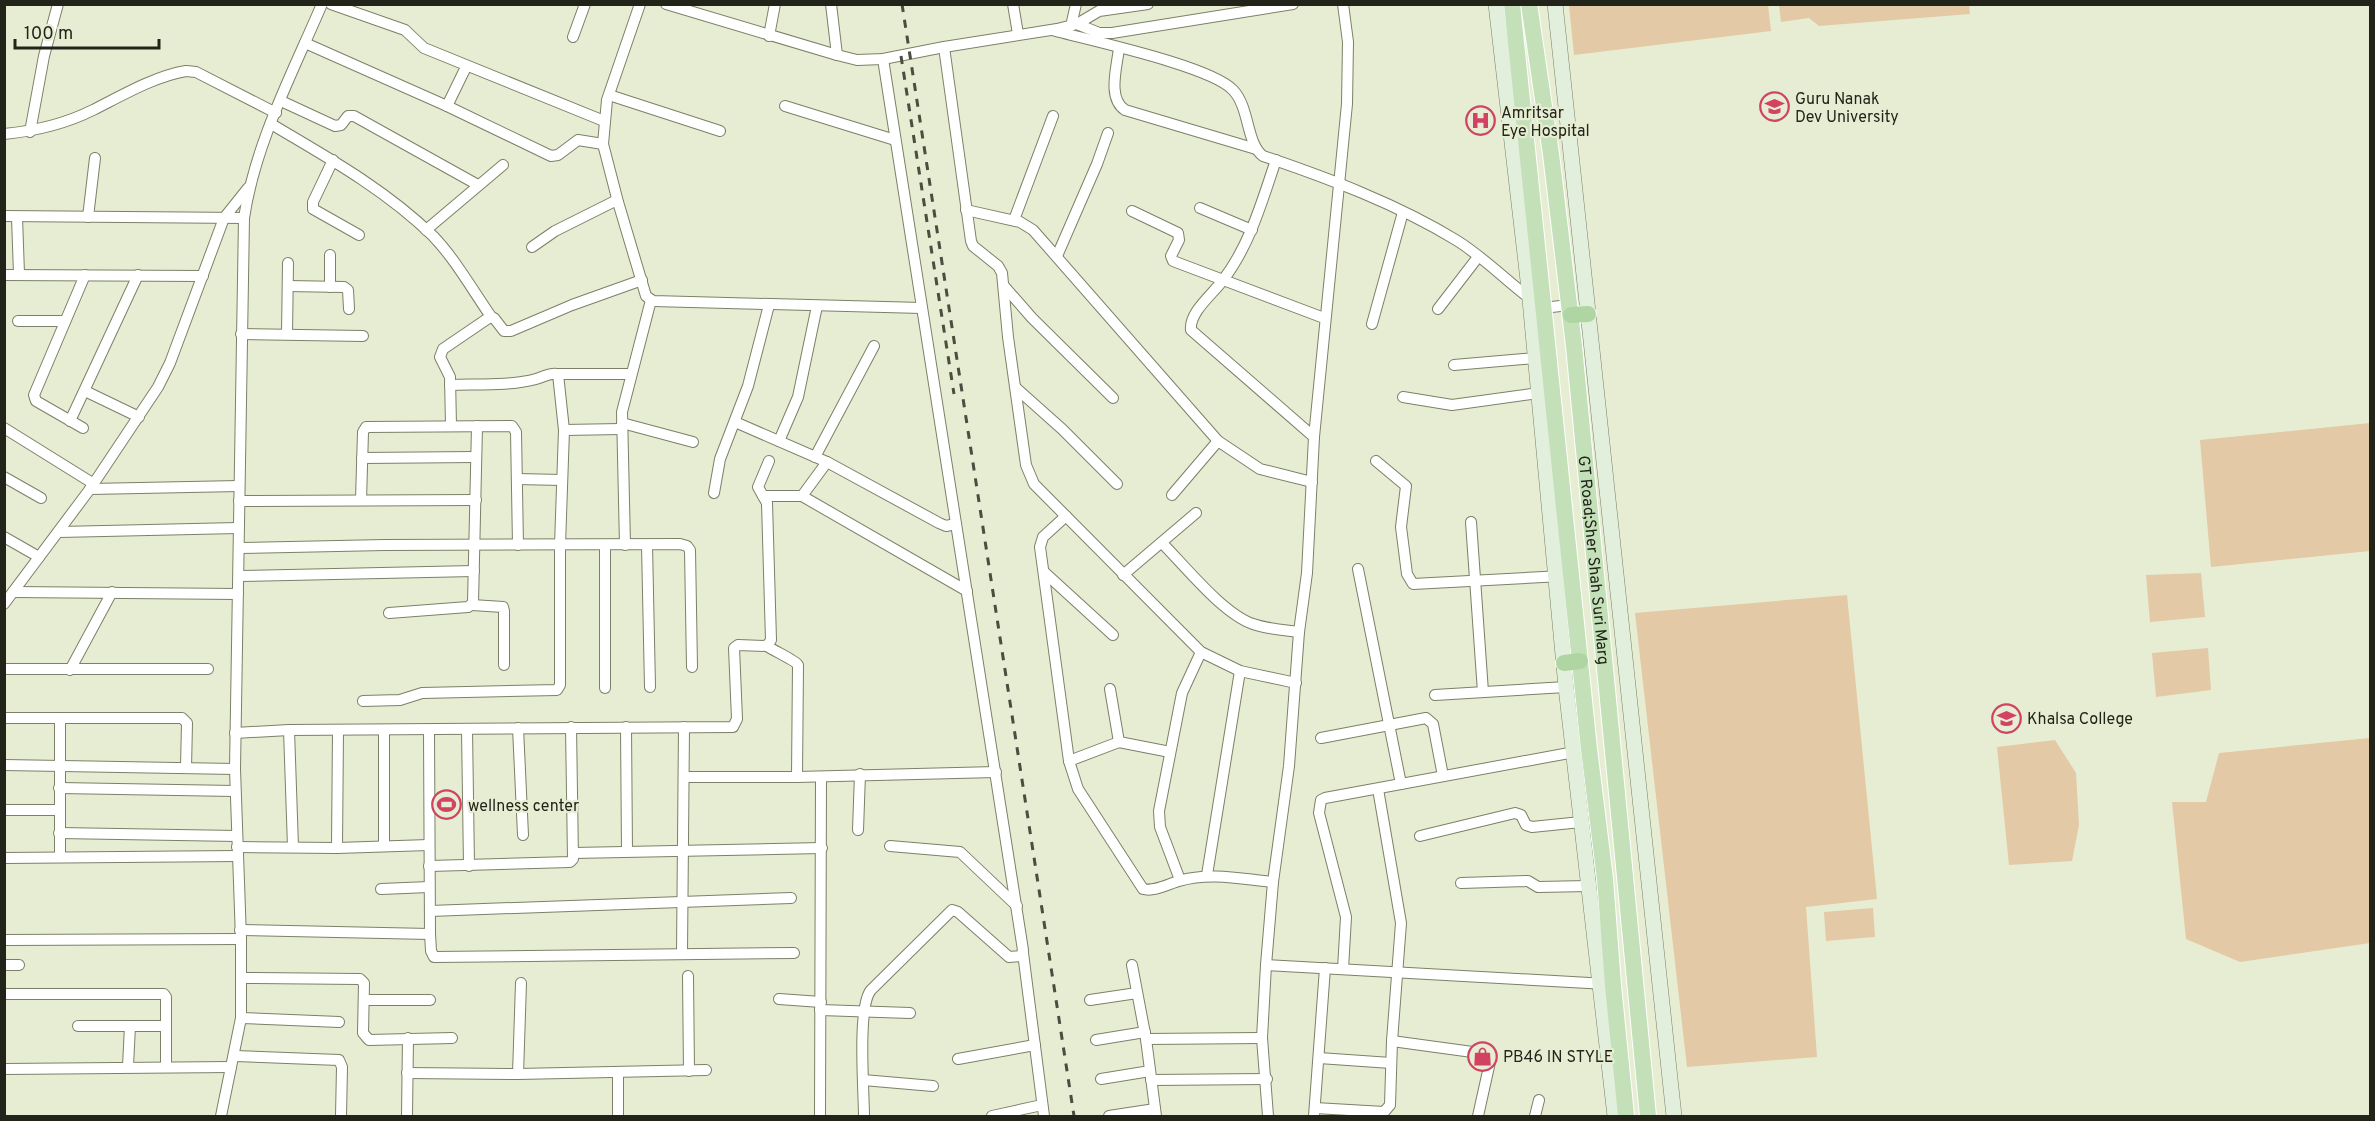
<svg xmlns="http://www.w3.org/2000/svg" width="2375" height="1121" font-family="Overpass,sans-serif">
<rect width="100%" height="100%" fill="#e7edd2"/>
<g fill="#e3c9a6">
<path d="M1969,4l1,10 -151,12 -10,-8 -28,4 -2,-17z"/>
<path d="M1569,5h199l3,26 -197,24z"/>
<path d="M2370,423v128l-159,16 -11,-127z"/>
<path d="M2201,573l4,44 -55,5 -4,-47z"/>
<path d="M1847,595l30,304 -71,8 11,150 -130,10 -52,-454z"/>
<path d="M2208,648l3,42 -55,7 -4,-44z"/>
<path d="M2370,738v205l-130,19 -54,-23 -14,-137h34l13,-49z"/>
<path d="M2055,740l21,33 3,52 -7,36 -63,4 -12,-118z"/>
<path d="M1873,908l2,29 -49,4 -2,-29z"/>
</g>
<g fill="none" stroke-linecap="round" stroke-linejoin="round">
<defs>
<g id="minor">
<path d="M331,4l74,26 19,18 180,73"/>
<path d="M640,4l-33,96 -4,44 15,58 28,94 7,5 269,7"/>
<path d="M666,4l171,51 20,5 26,-1 61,-12 113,-18 20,-5 22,-13 49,-7"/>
<path d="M831,4l6,51"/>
<path d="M1013,4l5,30"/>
<path d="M1077,24l22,9h13l181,-29"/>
<path d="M1071,26l5,-22"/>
<path d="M1052,30c36,10 159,36 181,60 17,18 13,53 30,66 65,22 134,48 193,84 31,19 57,48 87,68l26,-3"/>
<path d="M769,36l6,-32"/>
<path d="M573,37l12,-33"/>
<path d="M305,43l142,63 104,50 7,-1 20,-15 25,4"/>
<path d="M944,47l27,194 2,5 25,20 4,7 6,64 18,128 8,19 167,168 39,19 56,12"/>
<path d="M1119,48c-2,19 -12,50 6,62l131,39"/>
<path d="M609,95l111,36"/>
<path d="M281,101l54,25 6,-1 7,-9h6l124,69"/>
<path d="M447,106l19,-39"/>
<path d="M785,106l110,34"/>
<path d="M271,124c56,33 115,66 162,112 23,24 40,55 59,82"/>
<path d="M30,132l14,-76 14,-52"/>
<path d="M4,134c31,-3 61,-10 89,-24 28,-14 62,-34 93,-39l10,1 80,41"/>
<path d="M333,160l-20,42v7l46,26"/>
<path d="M1276,160c-14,41 -26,85 -53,120 -10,14 -34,32 -32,50l123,107"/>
<path d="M1200,208l52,22"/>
<path d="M966,210l54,12 13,8 185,211 42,28 52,13"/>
<path d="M1132,211l46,22 1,7 -8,16 2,5 151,57"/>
<path d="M4,216l240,2"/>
<path d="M17,217l2,57"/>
<path d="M88,217l7,-59"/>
<path d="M1014,220l39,-104"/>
<path d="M426,230l77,-65"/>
<path d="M532,247l23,-16 62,-31"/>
<path d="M330,255v32"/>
<path d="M1057,256l40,-92 11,-31"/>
<path d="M4,275l199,1"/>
<path d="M288,286l56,1 4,3 1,19"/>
<path d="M1004,286l28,32 81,80"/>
<path d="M1438,309l40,-52"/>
<path d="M18,321h47"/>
<path d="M1372,324l31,-112"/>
<path d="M241,334l122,2"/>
<path d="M287,334l1,-71"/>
<path d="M1454,365l81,-7"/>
<path d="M558,374h73"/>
<path d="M1016,388l46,41 55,55"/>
<path d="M85,391l54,26"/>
<path d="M1403,397l49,8 94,-13"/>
<path d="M70,421l68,-146"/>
<path d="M735,422l92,40 112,61 7,3 10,-2"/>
<path d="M622,423l71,19"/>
<path d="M451,426l-1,-49 -10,-20 3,-8 47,-32 4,1 10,13h7l61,-26 70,-25"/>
<path d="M4,428l90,56"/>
<path d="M83,428l-47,-27 -2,-6 51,-120"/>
<path d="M564,430l57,-1"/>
<path d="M779,441l19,-44 19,-91"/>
<path d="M815,457l59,-111"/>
<path d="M362,458l114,-1"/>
<path d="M1376,461l30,25 -5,41 6,47 6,10 149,-8"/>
<path d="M4,477l37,21"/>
<path d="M517,479l45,1"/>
<path d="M90,489l149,-3"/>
<path d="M714,493l6,-34 28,-73 21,-81"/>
<path d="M1172,495l46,-54"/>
<path d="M763,496h39l25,-34"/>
<path d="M802,496l165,95"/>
<path d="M361,500l2,-68 3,-5 146,-1 4,6 2,113"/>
<path d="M239,501l237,-1"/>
<path d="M1066,516l-23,21 -3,10 29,214 9,28 65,100c12,3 25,-5 36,-8 31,-9 62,-2 94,1"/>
<path d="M1471,522l12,170"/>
<path d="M59,532l179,-4"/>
<path d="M4,537l35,20"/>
<path d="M1162,543c23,23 61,71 91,81 14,5 31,6 46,8"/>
<path d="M605,545v143"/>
<path d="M625,545l-3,-133 29,-112"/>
<path d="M647,545l3,142"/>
<path d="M239,548l146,-3 295,-1 7,2 3,4 2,117"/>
<path d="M1358,569l43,215"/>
<path d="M1044,572l69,63"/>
<path d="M1123,575l73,-62"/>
<path d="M239,576l235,-5"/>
<path d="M13,592l225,2"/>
<path d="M4,604l86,-115 68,-102 12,-24 54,-145 24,-30"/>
<path d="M472,605l31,2 1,4v54"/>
<path d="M389,613l79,-6 5,-4 4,-177"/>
<path d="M767,646c7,5 28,14 31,19l-1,112"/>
<path d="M4,669h204"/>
<path d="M70,670l42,-78"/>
<path d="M1110,689l9,53"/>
<path d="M1435,695l131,-8"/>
<path d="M363,701l37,-1 22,-7 135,-3 3,-5v-140l4,-115 -6,-56c-8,-2 -14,3 -22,5 -25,7 -60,5 -86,6"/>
<path d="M4,718h178l5,5 -1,45"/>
<path d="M626,727l1,124"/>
<path d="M518,728l5,107"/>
<path d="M467,729l2,137"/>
<path d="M289,730l4,117"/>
<path d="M384,730v116"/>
<path d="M429,730l1,204 1,17 3,6 360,-4"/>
<path d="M235,733l54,-3 444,-3 4,-8 -3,-71 4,-3 29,1 4,-6 -4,-137 -9,-16 11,-26"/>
<path d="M1321,738l105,-20 7,6 10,52"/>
<path d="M1069,761l50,-19 51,10"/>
<path d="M4,765l231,4"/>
<path d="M685,777h112l199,-5"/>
<path d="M59,788l176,3"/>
<path d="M4,810h55"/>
<path d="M858,830l2,-56"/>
<path d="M59,833l178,3"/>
<path d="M1420,836l95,-23 6,2 5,10 6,2 49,-5"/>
<path d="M890,846l70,6 57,54"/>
<path d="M237,847l100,1 92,-3"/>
<path d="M337,848l1,-118"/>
<path d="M573,853l249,-5"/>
<path d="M60,857v-139"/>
<path d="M4,858l234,-2"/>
<path d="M429,866l141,-4 3,-3 -2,-132"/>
<path d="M1207,875l33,-204"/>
<path d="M1180,880l-20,-53 -1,-16 23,-118 19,-41"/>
<path d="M1461,883l67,-2 10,6 50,-1"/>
<path d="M381,889l48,-2"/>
<path d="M430,911l361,-13"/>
<path d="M240,930l190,4"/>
<path d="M4,940l237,-1"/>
<path d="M682,953l2,-226"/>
<path d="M1023,953l21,163"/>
<path d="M4,965h15"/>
<path d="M1132,965l14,74 10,77"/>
<path d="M1266,965l341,19"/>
<path d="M1343,969l3,-52 -27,-104 2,-13 4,-2 255,-47"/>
<path d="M688,976l1,95"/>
<path d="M242,978l118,1 4,4 -1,50 6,7 83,-2"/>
<path d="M4,994h160l2,3v69"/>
<path d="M779,999l42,3"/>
<path d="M364,1000h66"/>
<path d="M1090,1000l47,-7"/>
<path d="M820,1010l90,3"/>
<path d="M241,1018l98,4"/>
<path d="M78,1026h88"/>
<path d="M1146,1039l116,-1"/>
<path d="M1096,1040l49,-8"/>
<path d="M1392,1041l95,13 3,8 -12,54"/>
<path d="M235,1056l104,4 3,7 -1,49"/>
<path d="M1319,1058l72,5"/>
<path d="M958,1059l77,-14"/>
<path d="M128,1066l2,-40"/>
<path d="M4,1069l227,-2"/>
<path d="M407,1073l111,1 188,-4"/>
<path d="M518,1074l3,-91"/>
<path d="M1101,1079l49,-8"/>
<path d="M863,1080l70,6"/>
<path d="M1151,1080l116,-1"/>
<path d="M1315,1108l69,4 6,-7 2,-64 9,-118 -23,-134"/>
<path d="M221,1116l20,-98v-79l-6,-170 9,-551c11,-74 48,-144 78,-214"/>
<path d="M407,1116l1,-78"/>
<path d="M618,1116v-44"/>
<path d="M820,1116l1,-339"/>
<path d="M864,1116c0,-24 -7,-110 7,-126l81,-80 6,2 51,45 12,-1 2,-6 -140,-891"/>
<path d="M992,1116l50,-11"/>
<path d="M1109,1116l46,-7"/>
<path d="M1268,1116l-6,-78 4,-73 7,-83 16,-116 10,-134 8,-59 7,-136 33,-333 1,-62 -5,-38"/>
<path d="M1314,1116l11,-148"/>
<path d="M1535,1116l4,-16"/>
</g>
<g id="secondary">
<path d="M1496,4l33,285 37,398 49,429"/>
<path d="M1555,4l119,1112"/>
</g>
<g id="primary">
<path d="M1512,4l77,745 16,130 8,106 13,131"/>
<path id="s1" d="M1529,4l22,150 23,192 74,770"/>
</g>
<g id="trunk">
<path d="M1571,315l17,-1"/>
<path d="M1564,663l16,-2"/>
</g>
</defs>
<use href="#minor" stroke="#7b8068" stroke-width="12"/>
<use href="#secondary" stroke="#7b8068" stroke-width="16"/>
<use href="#primary" stroke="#fff" stroke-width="18"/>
<use href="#trunk" stroke="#fff" stroke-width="18"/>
<use href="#minor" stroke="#fff" stroke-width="10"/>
<use href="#secondary" stroke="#e1efdc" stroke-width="15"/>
<use href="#primary" stroke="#c3e0b9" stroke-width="16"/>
<use href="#trunk" stroke="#afd6a2" stroke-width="16"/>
<g stroke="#4a4d40" stroke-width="3" stroke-dasharray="8 8" stroke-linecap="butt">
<path d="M902,4l172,1112"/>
<path d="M901,56l53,338"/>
</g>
</g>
<defs>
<symbol id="university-ring" viewBox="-11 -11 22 22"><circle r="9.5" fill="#e7edd2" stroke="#d14263" stroke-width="1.5"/><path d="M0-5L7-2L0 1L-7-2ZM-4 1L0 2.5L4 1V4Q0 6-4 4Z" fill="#d14263"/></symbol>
<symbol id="hospital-ring" viewBox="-11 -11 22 22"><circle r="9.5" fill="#e7edd2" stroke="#d14263" stroke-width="1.5"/><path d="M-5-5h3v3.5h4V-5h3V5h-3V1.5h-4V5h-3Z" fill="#d14263"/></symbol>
<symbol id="stadium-ring" viewBox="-11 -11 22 22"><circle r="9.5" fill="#e7edd2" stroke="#d14263" stroke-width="1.5"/><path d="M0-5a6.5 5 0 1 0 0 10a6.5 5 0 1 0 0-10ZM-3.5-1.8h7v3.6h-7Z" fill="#d14263"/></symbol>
<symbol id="shop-ring" viewBox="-11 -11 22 22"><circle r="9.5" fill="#e7edd2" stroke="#d14263" stroke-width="1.5"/><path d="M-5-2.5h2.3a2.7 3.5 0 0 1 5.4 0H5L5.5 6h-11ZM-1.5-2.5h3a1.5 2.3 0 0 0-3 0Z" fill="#d14263"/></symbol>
</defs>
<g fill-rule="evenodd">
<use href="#university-ring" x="1758" y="90" width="33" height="33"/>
<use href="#hospital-ring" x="1464" y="104" width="33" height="33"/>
<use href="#university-ring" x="1990" y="702" width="33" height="33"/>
<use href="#stadium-ring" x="430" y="788" width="33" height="33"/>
<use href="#shop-ring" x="1466" y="1040" width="33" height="33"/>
</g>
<g text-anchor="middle" stroke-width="4.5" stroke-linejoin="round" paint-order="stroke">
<g font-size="16" fill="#22241a" stroke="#e7edd2" text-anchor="start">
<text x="1795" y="104">Guru Nanak<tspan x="1795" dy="18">Dev University</tspan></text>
<text x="1501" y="118">Amritsar<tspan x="1501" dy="18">Eye Hospital</tspan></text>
<text x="2027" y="724">Khalsa College</text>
<text x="468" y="811">wellness center</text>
<text x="1503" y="1062">PB46 IN STYLE</text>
</g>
<g font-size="16" fill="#22241a" stroke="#e7edd2">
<text dy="6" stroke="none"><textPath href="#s1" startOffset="560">GT Road;Sher Shah Suri Marg</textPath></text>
</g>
</g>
<rect width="2375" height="1121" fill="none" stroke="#22241a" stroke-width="12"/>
<path d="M15 39v9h144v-9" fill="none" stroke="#22241a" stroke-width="3"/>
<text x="24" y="39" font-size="18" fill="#22241a" stroke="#e7edd2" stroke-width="4.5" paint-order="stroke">100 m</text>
</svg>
